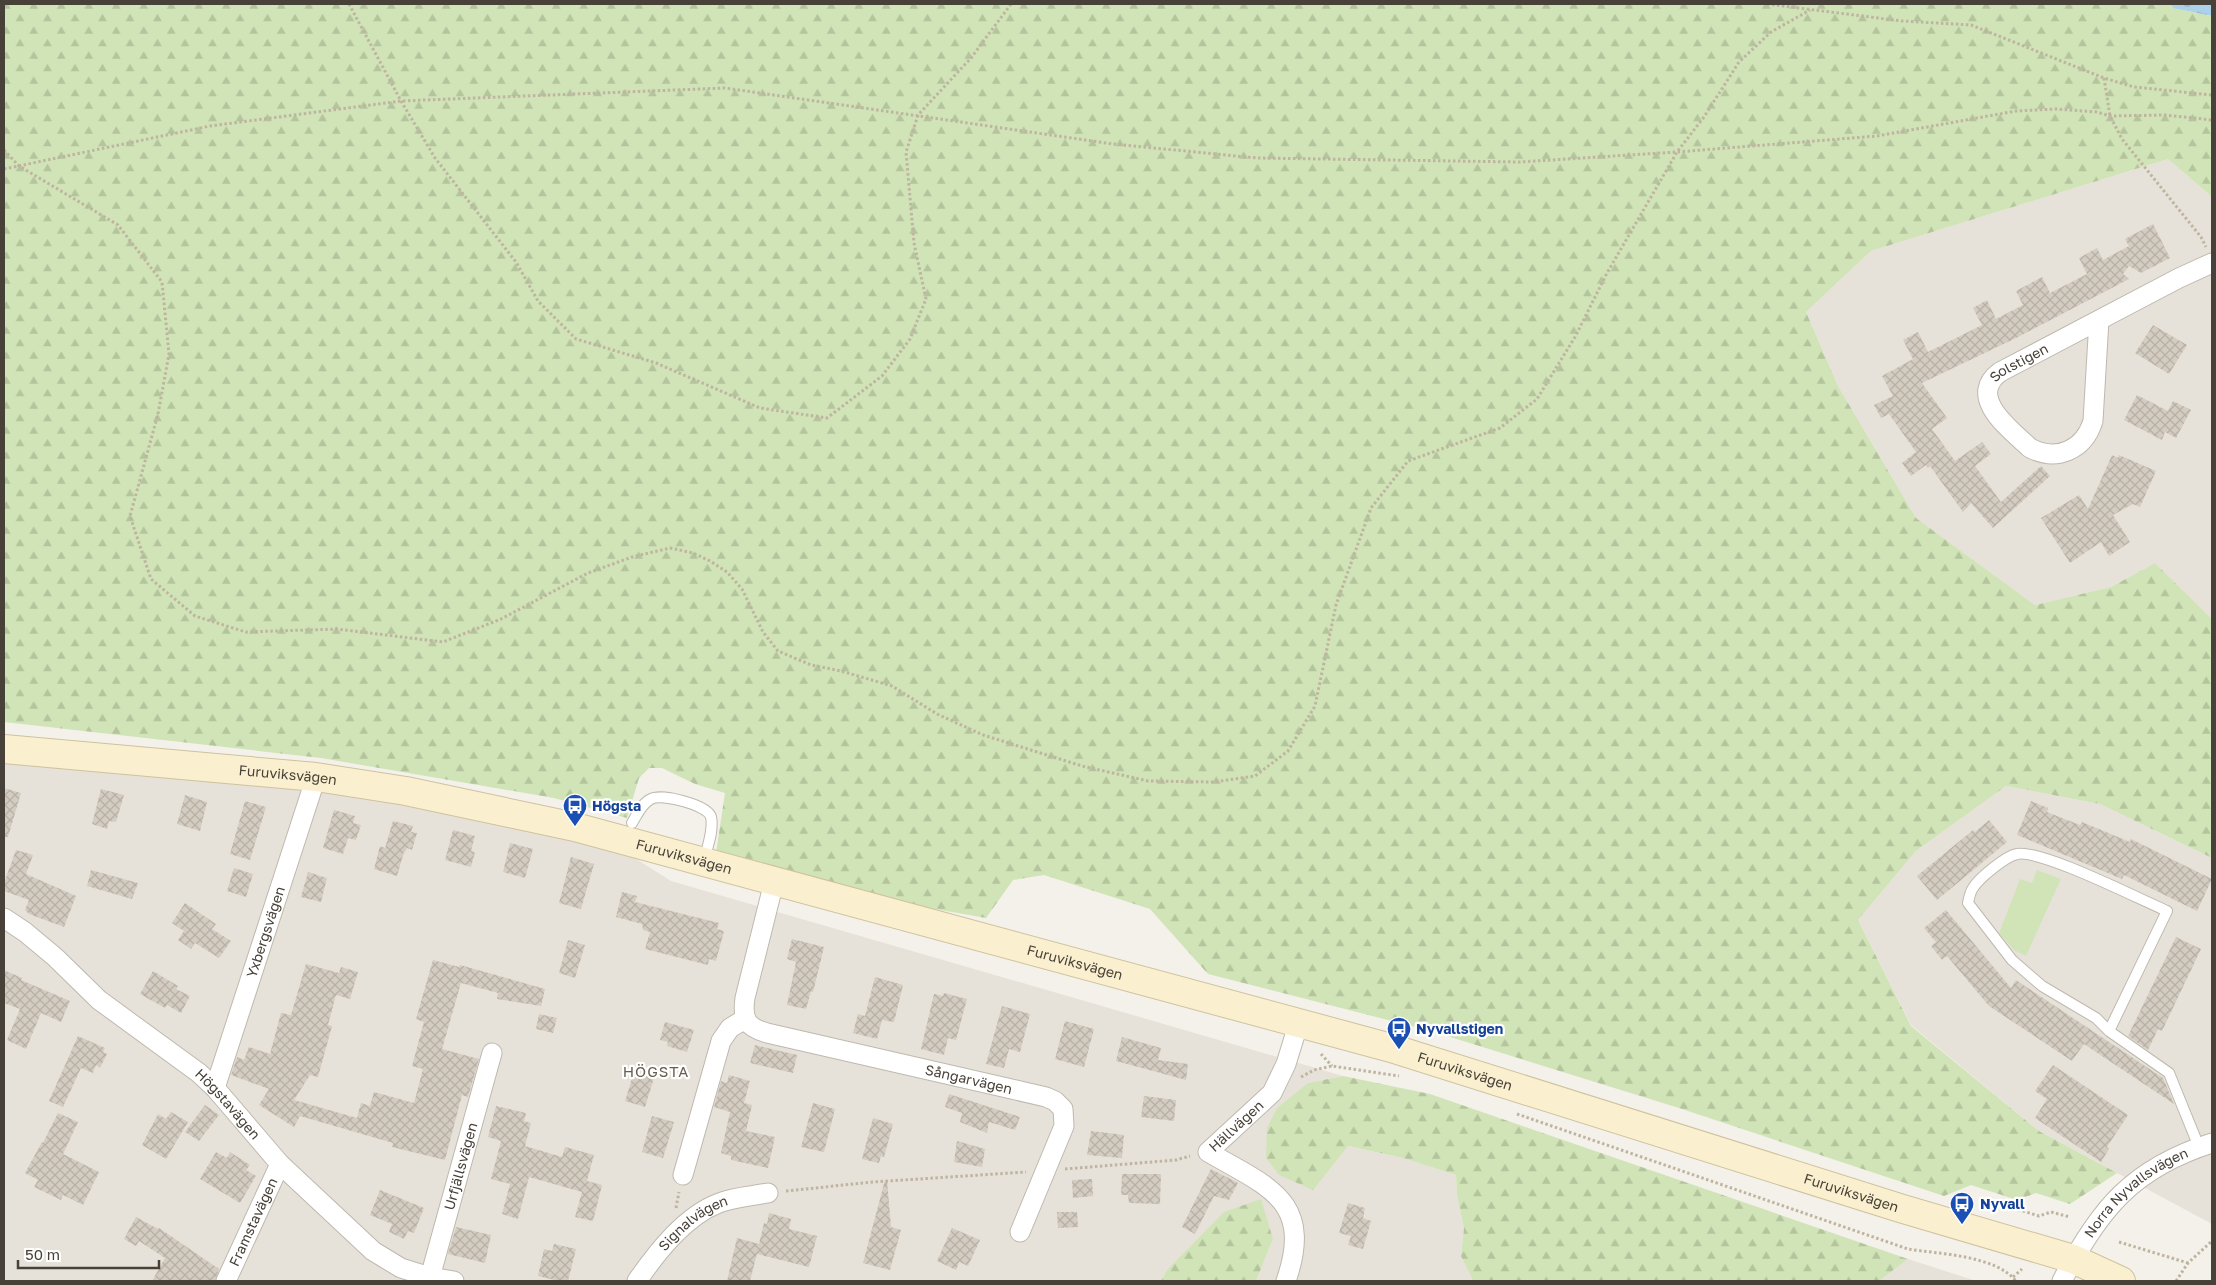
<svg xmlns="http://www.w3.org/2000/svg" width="2216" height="1285" font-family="'Golos Text',sans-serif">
<defs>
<pattern id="forest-firs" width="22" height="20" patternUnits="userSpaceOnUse" patternTransform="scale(1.25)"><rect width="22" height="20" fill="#d0e4b7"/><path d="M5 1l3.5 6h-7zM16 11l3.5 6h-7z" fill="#b4c59e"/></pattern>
<pattern id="water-ripples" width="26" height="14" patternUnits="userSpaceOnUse" patternTransform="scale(1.25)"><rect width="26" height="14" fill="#acd1ea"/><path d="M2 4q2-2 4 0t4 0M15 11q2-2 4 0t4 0" fill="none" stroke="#8eabbf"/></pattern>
<pattern id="building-cross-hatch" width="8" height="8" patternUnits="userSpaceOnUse" patternTransform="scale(1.25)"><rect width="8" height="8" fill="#d4ccc0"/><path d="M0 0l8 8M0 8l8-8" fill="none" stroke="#b7b0a6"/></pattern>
</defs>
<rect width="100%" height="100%" fill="#f3f1ea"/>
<g fill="#e7e2d9">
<path d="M2168,159l44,38v422l-57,-56 -44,24 -76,18 -119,-87 -78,-132 -32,-74 65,-61z"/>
<path d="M4,761l303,20 310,66 54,34 672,195 -35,7 40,63 55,12 53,17 1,21 7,32 -3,28 12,25h-217l17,-42 -106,31 -6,11h-1157z"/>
<path d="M2006,786l94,18 112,54v366l-173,-93 -128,-106 -53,-105 58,-69z"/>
<path d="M1908,1259l65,21 3,1h-97z"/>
</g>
<g fill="url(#forest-firs)">
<path d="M4,4h2165l4,4 39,8v181l-44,-38 -297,92 -65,61 32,74 78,132 119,87 76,-18 44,-24 57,56v239l-112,-54 -94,-18 -90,65 -58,69 53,106 128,105 78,42 -47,31 -34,-11 -19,7 -46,-15 -27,11 -265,-88 -248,-77 -223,-57 -58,-65 -106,-34 -31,5 -27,38 -85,-15 -185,-50 9,-60 -30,-9 -33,-16h-13l-10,10 -12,40 -73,-20 -233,-40 -317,-36z"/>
<path d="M1343,1076l87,18 478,165 -29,22h-406l-12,-25 3,-28 -7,-32 -1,-21 -53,-17 -55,-12 -35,44 -34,-15 -13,-17 1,-30 10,-20 31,-25z"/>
<path d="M1261,1199l12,40 -17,42h-95l6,-11 57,-58z"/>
</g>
<path fill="#d0e4b7" d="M2037,870l24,9 -35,77 -12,-6 -15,-17 21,-54 12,4z"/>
<path fill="url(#water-ripples)" d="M2170,4h42v12l-39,-8z"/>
<g fill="url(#building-cross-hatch)">
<path d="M2153,224l17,34 -29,15 -12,-7 -6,8 6,5 -113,59 -94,45 25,35 -15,11 23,32 27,-19 9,12 -16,12 26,36 40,-36 9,10 -57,52 -22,-25 -8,9 -33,-46 -2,2 -2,-3 -15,11 -9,-13 14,-11 -27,-38 -8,4 -7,-13 19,-9 -11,-20 31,-17 -10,-19 15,-8 10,20 54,-27 -9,-17 14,-8 9,19 27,-14 -7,-14 26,-14 8,16 37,-19 -8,-16 18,-10 6,12 26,-14 -4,-7z"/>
<path d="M2153,325l34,20 -18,29 -34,-21z"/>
<path d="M2137,395l31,16 5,-10 18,9 -15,28 -11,-6 -3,8 -38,-20z"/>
<path d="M2112,455l6,3 1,-3 37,16 -16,36 -7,-3 -20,11 17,27 -21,14 -8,-14 -31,21 -29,-45 38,-23 9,14z"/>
<path d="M4,788l17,5 -13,44h-4z"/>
<path d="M101,789l23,6 -8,27 -7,-1 -2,8 -15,-5z"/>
<path d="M185,795l22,7 -7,29 -23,-7z"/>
<path d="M245,801l21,6 -16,53 -20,-6z"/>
<path d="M2031,801l17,7 -1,4 33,13 2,-3 48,20 1,-3 81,40 -15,32 -73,-36 -2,4 -105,-44z"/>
<path d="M334,810l21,6 -2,7 8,2 -5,15 -8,-2 -5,16 -20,-6z"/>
<path d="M1989,820l18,22 -70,58 -20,-24 56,-46 2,2z"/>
<path d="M393,821l20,5 -2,6 6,1 -5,17 -5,-2 -2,4h-1l-7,24 -23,-7 6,-23 5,2z"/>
<path d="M453,830l22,6 -4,15 4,1 -4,15 -26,-7z"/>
<path d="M510,843l23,6 -8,29 -22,-6z"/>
<path d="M16,850l17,5 -7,19 50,22 -12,31 -35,-13 -4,-4 4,-10 -25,-9v-8z"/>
<path d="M571,857l23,7 -13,45 -22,-6z"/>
<path d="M234,868l19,6 -7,23 -19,-6z"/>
<path d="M91,870l47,13 -6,16 -45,-13z"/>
<path d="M308,872l19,6 -6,24 -20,-5z"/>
<path d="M622,892l15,4 -2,6 84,21 -2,6 7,2 -8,30 -7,-2 -1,6 -63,-16 5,-17 -7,-2 -1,-6 -26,-7z"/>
<path d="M185,903l31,21 -4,5 19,12 -12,17 -24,-15 -4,6 -13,-9 6,-9 -12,-8z"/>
<path d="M1946,910l65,78 5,-8 147,98 11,26 -90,-60 -12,17 -83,-55 -42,-50 -5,4 -11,-14 5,-4 -12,-14z"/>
<path d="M2176,937l25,12 -39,82 -4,-2 -10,21 -20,-14z"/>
<path d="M792,939l32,8 -11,45 -2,-1 -5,18 -19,-4 9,-43 -9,-3z"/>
<path d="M568,940l17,5 -10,33 -16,-5z"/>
<path d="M433,960l26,7 1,-2 85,24 -4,17 -44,-7 1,-6 -37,-10 -19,66 37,10 -11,38 -6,-2 -17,65 -53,-13 1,-4 -93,-27 -6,11 -35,-22 10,-16 -38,-14 6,-18 7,3 5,-13 21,7 11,-41 10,2 15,-51 33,9 2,-6 17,5 -8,27 -14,-4 -8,30 4,1 -14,51 -8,-2 -16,25 63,18 4,-15 9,3 4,-14 40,11 9,-34 -11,-3 12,-44 -8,-3z"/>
<path d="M4,970l18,8 -1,2 49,21 -9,21 -20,-9 -15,36 -19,-9 13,-31 -16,-6z"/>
<path d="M153,971l25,15 -2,3 14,7 -9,17 -14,-8 -2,3 -25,-14z"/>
<path d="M875,977l28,8 -9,37 -12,-2 -5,19 -24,-6 5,-19 7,2z"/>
<path d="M944,993l23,6 -11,41 -8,-2 -4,17 -23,-6 13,-55 9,2z"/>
<path d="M1002,1006l28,8 -10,38 -11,-3 -5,19 -18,-4z"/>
<path d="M539,1014l18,4 -4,15 -17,-4z"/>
<path d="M1065,1021l29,8 -10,38 -29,-8z"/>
<path d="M665,1022l29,8 -7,22 -20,-6 1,-4 -8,-2z"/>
<path d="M78,1036l27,12 -2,4 4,2 -7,14 -4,-3 -3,8 -12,-5 -18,39 -14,-6z"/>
<path d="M1122,1037l39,11 -3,12 30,4 -2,16 -70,-19z"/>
<path d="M755,1045l42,10 -4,18 -43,-10z"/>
<path d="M2053,1065l75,50 -21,32 2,2 -8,13 -66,-44 12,-19 -12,-8z"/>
<path d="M634,1072l20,6 -9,29 -20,-6z"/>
<path d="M729,1075l21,6 -6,22 8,2 -6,26 29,6 -7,31 -37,-8v-4l-10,-3 9,-41 -16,-5 7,-26 6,2z"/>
<path d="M949,1094l71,23 -5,13 -26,-8 -2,11 -27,-11 2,-9 -17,-6z"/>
<path d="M1144,1096l32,4 -2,21 -33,-4z"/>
<path d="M813,1103l22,6 -11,43 -23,-5z"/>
<path d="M205,1105l14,10 -20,26 -14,-9z"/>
<path d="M496,1106l30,7 -2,8 7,2 -6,23 37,11 3,-10 29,8 -7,26 15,4 -9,36 -18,-4 7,-25 -53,-15 -11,42 -16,-5 8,-30 -19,-5 10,-38 -13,-4z"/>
<path d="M171,1112l17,10 -22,37 -24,-14 16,-31 8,5z"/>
<path d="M58,1113l20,9 -15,32 36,18 -16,33 -20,-10 -2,5 -27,-13 4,-7 -13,-7 17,-31 1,1z"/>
<path d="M652,1116l22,6 -11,36 -21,-6z"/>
<path d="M873,1118l20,6 -9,33 -3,-1 -2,7 -17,-4z"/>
<path d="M1091,1131l33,4 -2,23 -35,-3z"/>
<path d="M957,1141l28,8 -3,18 -28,-5z"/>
<path d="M216,1152l11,6 3,-6 20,13 -4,5 10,6 -16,27 -40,-24z"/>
<path d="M1211,1169l27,14 -9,17 -15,-4 -19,38 -13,-7z"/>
<path d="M1122,1174h39l-1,30 -31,-1 -1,-8h-7z"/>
<path d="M1092,1179l1,17 -20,2 -1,-18z"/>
<path d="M885,1180h2l4,47 10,3 -11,40 -27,-7z"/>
<path d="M380,1190l44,18 -10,25 -6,-2 -4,8 -15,-7 3,-8 -22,-9z"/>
<path d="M1348,1203l17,5 -2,10 8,3 -8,28 -15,-4 3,-9 -12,-3z"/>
<path d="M1057,1212h20l1,15 -20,1z"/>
<path d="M769,1213l22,6 -2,10 28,7 -8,31 -52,-13 -7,27h-23l10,-43 22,6 5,-21 3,1z"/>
<path d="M136,1217l22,12 1,-1 60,41 -4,12h-63l13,-23 -26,-17 -3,5 -12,-7z"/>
<path d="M456,1227l35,8 -6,28 -37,-9z"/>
<path d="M952,1228l28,12 -12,26 -9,-4 -3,8 -19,-9z"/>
<path d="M554,1244l22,5 -8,32h-9l-21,-5 6,-27 8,2z"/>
</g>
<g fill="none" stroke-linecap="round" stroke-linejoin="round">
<defs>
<g id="lane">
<path d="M632,823c5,-8 10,-20 19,-24 10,-6 57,6 60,18 3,13 -4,31 -7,43"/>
<path d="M2109,1031l58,-120c-28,-12 -126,-62 -150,-57 -11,2 -38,24 -44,34 -3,4 -4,10 -5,15l44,57 30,26 54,32 13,13 60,42 30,74"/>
</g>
<g id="street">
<path id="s1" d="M2099,320l-6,101c-9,29 -36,41 -63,27 -19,-18 -64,-51 -30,-76l179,-94 33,-15"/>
<path id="s2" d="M774,882l-29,116c-3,21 1,29 22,35l279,64 9,4 8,8 1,17 -44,106"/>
<path id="s3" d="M4,918l21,14 30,25 44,43 100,73 16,15 65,76 93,87 28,17 29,9 24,4"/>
<path id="s4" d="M215,1088l101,-311"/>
<path d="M683,1175l38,-134 9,-13 15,-9"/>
<path id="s5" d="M226,1281l54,-117"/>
<path id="s6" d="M429,1281l63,-228"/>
<path id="s7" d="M637,1281c20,-29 48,-65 82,-78 15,-6 33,-7 49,-10"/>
<path id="s8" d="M1286,1281c28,-81 -18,-94 -78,-129l64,-59 14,-29 13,-42"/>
<path id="s9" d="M2062,1281c37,-72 71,-113 150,-138"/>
</g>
<g id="secondary">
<path id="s10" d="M4,749l312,28 90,14 169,36 816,221 512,161 170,50 48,22"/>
</g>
</defs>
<use href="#lane" stroke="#beb8ad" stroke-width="12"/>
<use href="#street" stroke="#beb8ad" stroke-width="21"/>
<use href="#secondary" stroke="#cfc29e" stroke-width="30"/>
<g stroke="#bfb4a0" stroke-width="3" stroke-dasharray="2.5 2.5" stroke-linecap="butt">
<path d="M349,4l52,97 34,57 81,104 22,39 38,38 80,24 104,45 67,10 55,-42 28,-37 16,-40 -12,-56 -8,-91 12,-37 53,-57 40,-54"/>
<path d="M1767,4l135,17 69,4 133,53 30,9 78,8"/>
<path d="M2104,78l6,38 12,23 79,98 5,10"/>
<path d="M4,150l15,16 99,59 44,57 7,72 -11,60 -28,102 21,63 44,37 51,16 91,-3 106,13 58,-23 87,-46 44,-16 38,-9 23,5 17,8 17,11 15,17 21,43 15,19 33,14 30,6 51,15 45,28 46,21 99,31 66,15 66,1 41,-6 33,-25 27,-45 21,-101 35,-97 37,-47 92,-33 37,-29 38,-62 32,-64 70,-121 27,-35 35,-55 32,-30 39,-22"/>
<path d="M4,169l206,-43 191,-25 324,-13 388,56 144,14 263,4 157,-10 200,-16 139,-25 40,-2 41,3 13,4 55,-1 47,5"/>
<path d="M1321,1054l11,12"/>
<path d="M1301,1077l13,-7 18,-4 67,10"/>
<path d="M1517,1114l391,135c30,5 87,6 108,32"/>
<path d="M1065,1169l111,-9 14,-4"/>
<path d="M786,1191l87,-9 153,-10"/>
<path d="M676,1208l3,-16"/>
<path d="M2013,1208l26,8 12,-4 19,5"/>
<path d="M2119,1242l69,21"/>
<path d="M2013,1277l9,-8"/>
<path d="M2176,1281l12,-18 24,-22"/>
</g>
<use href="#lane" stroke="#fff" stroke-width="10"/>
<use href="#street" stroke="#fff" stroke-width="19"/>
<use href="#secondary" stroke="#faefce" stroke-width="28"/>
</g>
<defs>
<symbol id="bus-pin" viewBox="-11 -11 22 30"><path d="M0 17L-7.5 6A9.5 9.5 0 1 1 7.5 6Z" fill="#1a4fb4" stroke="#fff"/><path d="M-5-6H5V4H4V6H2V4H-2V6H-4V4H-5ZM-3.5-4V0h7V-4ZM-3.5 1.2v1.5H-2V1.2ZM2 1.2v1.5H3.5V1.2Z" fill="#fff"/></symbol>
</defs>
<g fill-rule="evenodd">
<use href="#bus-pin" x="561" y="792" width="28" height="38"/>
<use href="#bus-pin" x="1385" y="1015" width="28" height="38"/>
<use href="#bus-pin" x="1948" y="1190" width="28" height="38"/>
</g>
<g text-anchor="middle" stroke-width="4.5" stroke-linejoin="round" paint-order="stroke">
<g font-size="14" fill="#474139" stroke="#fff">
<text dy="5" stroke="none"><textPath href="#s1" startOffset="298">Solstigen</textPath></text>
<text dy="5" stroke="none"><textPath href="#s10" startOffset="285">Furuviksvägen</textPath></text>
<text dy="5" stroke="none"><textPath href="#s10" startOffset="690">Furuviksvägen</textPath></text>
<text dy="5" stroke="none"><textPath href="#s4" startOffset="164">Yxbergsvägen</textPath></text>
<text dy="5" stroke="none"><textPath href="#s10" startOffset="1095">Furuviksvägen</textPath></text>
<text dy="5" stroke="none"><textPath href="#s10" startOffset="1500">Furuviksvägen</textPath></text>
<text dy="5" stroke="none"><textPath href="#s2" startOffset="374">Sångarvägen</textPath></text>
<text dy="5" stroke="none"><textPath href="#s3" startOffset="292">Högstavägen</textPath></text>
<text dy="5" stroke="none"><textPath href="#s8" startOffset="211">Hällvägen</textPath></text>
<text dy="5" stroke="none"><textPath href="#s6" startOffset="119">Urfjällsvägen</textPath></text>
<text dy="5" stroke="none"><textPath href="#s10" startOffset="1905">Furuviksvägen</textPath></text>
<text dy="5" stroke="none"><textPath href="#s9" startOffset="118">Norra Nyvallsvägen</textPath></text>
<text dy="5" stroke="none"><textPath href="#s5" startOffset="65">Framstavägen</textPath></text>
<text dy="5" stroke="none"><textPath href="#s7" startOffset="82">Signalvägen</textPath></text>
</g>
<g font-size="14" font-weight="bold" fill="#164399" stroke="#fff" text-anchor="start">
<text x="592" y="811">Högsta</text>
<text x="1416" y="1034">Nyvallstigen</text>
<text x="1980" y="1209">Nyvall</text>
</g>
<g font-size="15" letter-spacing="1" fill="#695f51" stroke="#fff">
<text x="656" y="1077">HÖGSTA</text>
</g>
</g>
<rect width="2216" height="1285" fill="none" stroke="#474139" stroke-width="10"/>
<path d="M18 1260v8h141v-8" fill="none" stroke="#474139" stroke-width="2.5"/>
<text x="25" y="1260" font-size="15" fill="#474139" stroke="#ffffff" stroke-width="4" paint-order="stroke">50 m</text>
</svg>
